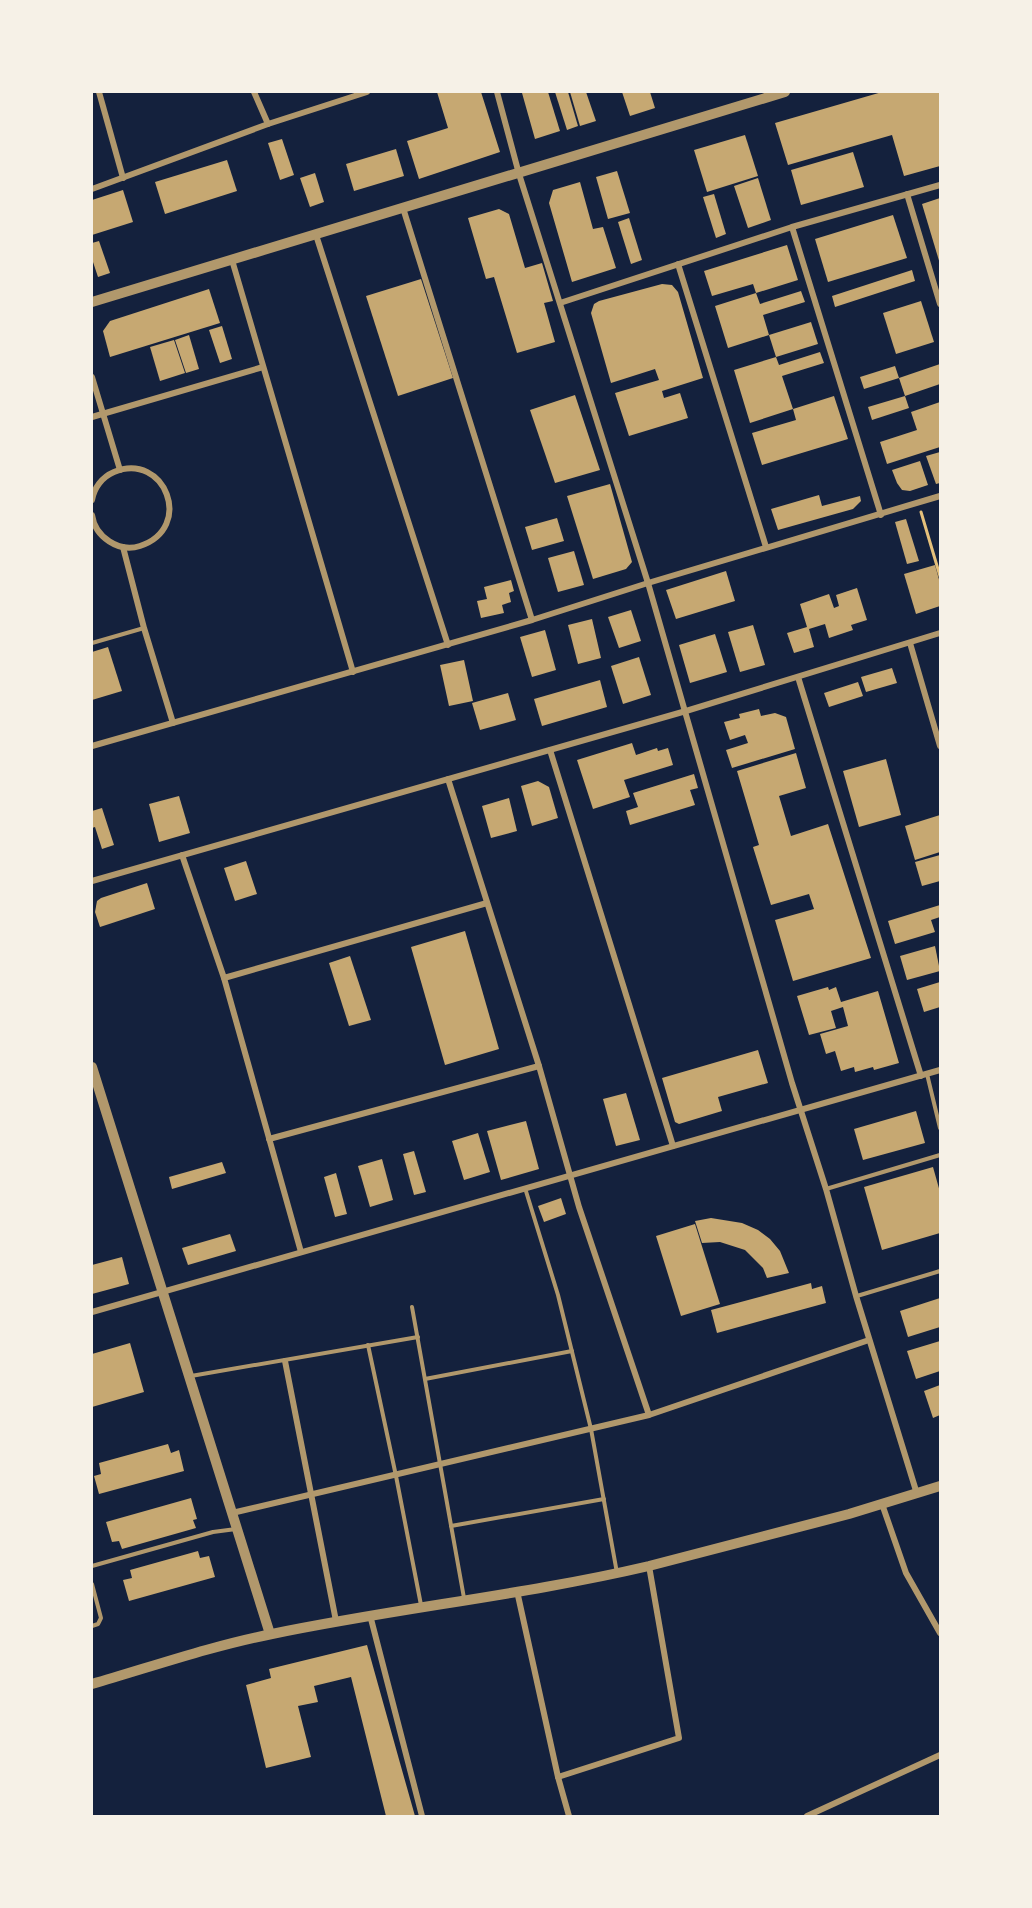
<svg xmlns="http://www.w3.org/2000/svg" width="1032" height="1908" font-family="'Open Sans',sans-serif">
<rect width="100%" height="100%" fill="#14213d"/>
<g fill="#c6a872">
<path d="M437,92h44l19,60 -81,27 -12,-38 41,-13z"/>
<path d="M527,92h21l12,39 -25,8 -13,-46z"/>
<path d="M555,92h13l10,34 -11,4z"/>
<path d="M570,92h16l10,29 -16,5z"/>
<path d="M622,92h28l5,16 -25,8z"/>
<path d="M882,92h58v74l-36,10 -12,-41 -104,30 -13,-42z"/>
<path d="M745,135l13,41 -51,16 -13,-42z"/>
<path d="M282,139l12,36 -14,5 -12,-37z"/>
<path d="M396,149l8,27 -50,15 -8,-27z"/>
<path d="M853,152l11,35 -63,18 -10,-35z"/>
<path d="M227,160l10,31 -72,23 -10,-32z"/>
<path d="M617,171l13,42 -22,6 -12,-42z"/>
<path d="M315,173l9,29 -14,5 -10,-29z"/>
<path d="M758,178l13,42 -23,8 -14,-42z"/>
<path d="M580,182l13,47 10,-2 13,41 -44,14 -23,-79 4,-13z"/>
<path d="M123,190l10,32 -41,13v-35z"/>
<path d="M714,194l12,40 -10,4 -13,-41z"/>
<path d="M940,198v66l-18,-60z"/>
<path d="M499,209l10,5 16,54 17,-5 11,38 -9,2 11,39 -38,11 -23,-76 -8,2 -18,-61z"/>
<path d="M893,215l14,43 -79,24 -13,-43z"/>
<path d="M629,218l13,42 -11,4 -13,-42z"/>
<path d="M99,241l11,32 -12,4 -6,-18v-16z"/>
<path d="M787,245l11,35 -42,13 -3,-9 -41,12 -8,-25z"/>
<path d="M912,270l3,11 -80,26 -3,-11z"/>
<path d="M421,279l32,99 -55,18 -32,-100z"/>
<path d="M662,284l10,1 6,7 25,86 -41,13 2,7 16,-5 8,25 -59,18 -14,-43 44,-13 -4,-11 -44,14 -20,-70 3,-9 5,-3z"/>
<path d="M209,289l11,34 -110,34 -7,-26 7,-10z"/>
<path d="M801,291l4,11 -42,13 6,20 -41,13 -13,-42 41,-13 4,11z"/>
<path d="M921,301l13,41 -38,12 -13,-41z"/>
<path d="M811,322l7,22 -42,13 -7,-22z"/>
<path d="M222,326l10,33 -12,4 -11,-33z"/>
<path d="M189,335l10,34 -13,4 -11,-33z"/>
<path d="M174,340l11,33 -25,8 -10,-34z"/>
<path d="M820,352l4,11 -42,13 11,33 -43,14 -16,-53 42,-13 3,8z"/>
<path d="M940,364v20l-35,12 -6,-18z"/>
<path d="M895,366l4,12 -35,11 -4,-12z"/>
<path d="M575,395l25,75 -45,13 -25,-73z"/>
<path d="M834,396l14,43 -86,26 -10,-32 44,-13 -3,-11z"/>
<path d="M905,396l4,12 -37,12 -4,-13z"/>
<path d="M940,402v45l-53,17 -7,-22 37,-12 -6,-18z"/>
<path d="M940,452v31l-4,1 -10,-28z"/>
<path d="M920,461l8,24 -18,6 -8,-1 -5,-7 -5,-13z"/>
<path d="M610,484l22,78 -6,7 -33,10 -26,-83z"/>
<path d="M819,495l3,11 38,-10 1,5 -8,8 -75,21 -7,-21z"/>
<path d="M557,518l7,23 -32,9 -7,-23z"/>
<path d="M906,519l13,42 -12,3 -12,-42z"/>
<path d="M574,551l10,34 -26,7 -10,-34z"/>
<path d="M935,565l5,18v23l-24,8 -12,-40z"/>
<path d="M726,571l9,30 -59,18 -10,-29z"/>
<path d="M511,580l3,11 -5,2 2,9 -9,3 2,8 -23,5 -4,-17 10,-2 -3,-12z"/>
<path d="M857,588l10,32 -16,5 2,5 -24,8 -4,-14 -16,5 5,18 -20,6 -7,-20 20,-6 -7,-23 29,-10 5,14 5,-2 -3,-11z"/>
<path d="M631,610l10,31 -22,7 -11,-31z"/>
<path d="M592,619l9,39 -23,6 -10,-39z"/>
<path d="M753,625l12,40 -25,7 -12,-40z"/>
<path d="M545,630l11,40 -24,7 -12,-40z"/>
<path d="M715,634l12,38 -37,11 -11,-38z"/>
<path d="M108,647l14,44 -30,9v-48z"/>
<path d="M639,657l12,38 -28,9 -12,-38z"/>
<path d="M464,660l9,41 -24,5 -9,-41z"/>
<path d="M892,668l5,15 -31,9 -5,-15z"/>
<path d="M600,680l7,27 -65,19 -8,-27z"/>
<path d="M858,682l5,14 -34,11 -5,-14z"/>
<path d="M508,693l8,27 -36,10 -8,-27z"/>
<path d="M759,709l2,7 14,-3 11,4 9,32 -63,19 -6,-18 22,-7 -3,-8 -15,5 -6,-18 16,-4 -1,-4z"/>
<path d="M632,743l4,12 21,-7 1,3 10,-3 5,17 -49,15 6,17 -37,12 -16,-49z"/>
<path d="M796,753l10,35 -27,8 12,40 37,-12 43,134 -78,23 -18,-61 39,-11 -5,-15 -38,11 -18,-58 6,-2 -22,-74z"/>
<path d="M886,759l15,56 -42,12 -16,-56z"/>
<path d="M694,774l4,14 -8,2 5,15 -65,20 -4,-14 12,-4 -5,-14z"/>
<path d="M538,781l11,6 9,31 -26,8 -11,-40z"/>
<path d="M179,796l11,37 -31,9 -10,-38z"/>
<path d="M509,798l8,33 -26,7 -9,-32z"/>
<path d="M102,808l12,37 -12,4 -7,-22 -3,1v-17z"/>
<path d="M940,815v37l-25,8 -10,-34z"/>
<path d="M940,855v26l-18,5 -7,-24z"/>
<path d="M246,861l11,33 -22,7 -11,-33z"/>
<path d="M147,883l8,26 -55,18 -5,-15 2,-11 4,-3z"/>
<path d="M940,905v12l-9,3 4,12 -40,12 -7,-23z"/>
<path d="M465,931l34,118 -54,16 -34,-118z"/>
<path d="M935,946l5,25 -33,9 -7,-24z"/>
<path d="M350,956l21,64 -22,6 -20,-63z"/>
<path d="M940,982v25l-16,5 -7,-23z"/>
<path d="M828,987l1,3 7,-3 5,15 37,-11 21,72 -25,7 -1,-3 -18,5 -1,-5 -13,4 -6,-20 -9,3 -6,-20 28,-8 -5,-19 -12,4 5,17 -27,7 -12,-39z"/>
<path d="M758,1050l10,33 -50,14 4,14 -43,13 -4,-2 -13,-44z"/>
<path d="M626,1093l14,47 -24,6 -13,-47z"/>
<path d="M916,1111l9,32 -62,17 -9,-31z"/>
<path d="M526,1121l13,48 -38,11 -14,-49z"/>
<path d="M478,1133l12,39 -26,8 -12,-39z"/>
<path d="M414,1151l12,41 -12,3 -11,-41z"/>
<path d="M382,1159l11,41 -23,7 -12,-41z"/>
<path d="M222,1162l4,11 -54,16 -3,-12z"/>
<path d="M933,1167l7,25v41l-58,17 -18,-63z"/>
<path d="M336,1173l11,41 -12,3 -11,-40z"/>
<path d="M561,1198l5,16 -22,8 -6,-16z"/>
<path d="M711,1218l31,5 16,7 12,9 10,12 9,22 -22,5 -4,-10 -18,-18 -25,-8 -18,1 -7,-22z"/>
<path d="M695,1224l25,80 -39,12 -25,-80z"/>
<path d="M230,1234l6,17 -48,14 -6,-17z"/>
<path d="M122,1257l7,27 -37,10v-29z"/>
<path d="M811,1283l1,6 10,-3 4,17 -109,30 -6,-23z"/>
<path d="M940,1298v29l-32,10 -8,-26z"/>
<path d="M940,1341v30l-24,8 -9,-28z"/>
<path d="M130,1343l14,49 -52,15v-53z"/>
<path d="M940,1385v30l-7,3 -9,-27z"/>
<path d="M168,1444l3,9 8,-3 5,21 -85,23 -5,-18 7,-2 -2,-11z"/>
<path d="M191,1498l6,21 -4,1 3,8 -74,21 -3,-8 -7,1 -6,-20z"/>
<path d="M198,1551l2,7 9,-2 6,21 -86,24 -6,-21 9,-2 -2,-8z"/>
<path d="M367,1645l33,118 15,53h-29l-35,-139 -37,9 4,16 -20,4 13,51 -45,11 -20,-83 25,-7 -2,-9z"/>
</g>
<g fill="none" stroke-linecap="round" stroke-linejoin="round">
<path stroke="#e5c07b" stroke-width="3" d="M921,512l19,64"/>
<g stroke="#b1986c" stroke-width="4">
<path d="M92,643l52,-15"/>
<path d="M927,1074l13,54"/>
<path d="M525,1188l33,107 33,134 26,144"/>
<path d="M826,1189l114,-34"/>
<path d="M857,1296l83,-25"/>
<path d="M412,1307l52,291"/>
<path d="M368,1345l28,131 25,129"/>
<path d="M191,1376l227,-39"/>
<path d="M425,1379l147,-28"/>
<path d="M451,1526l153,-27"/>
<path d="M92,1566l121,-34 23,-3"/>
<path d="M92,1584l9,34 -3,6 -6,2"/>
</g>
<g stroke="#b1986c" stroke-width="6">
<path d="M99,92l24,86"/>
<path d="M254,92l14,32"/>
<path d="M497,92l22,82 129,409 144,500 34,106 30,107 61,198"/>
<path d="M92,189l176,-65 99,-32"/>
<path d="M907,194l33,110"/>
<path d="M403,208l129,412"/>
<path d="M792,227l89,288"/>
<path d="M316,235l132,410"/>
<path d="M232,260l121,412"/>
<path d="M678,264l88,283"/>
<path d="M560,303l232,-76 148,-42"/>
<path d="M92,377l28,93"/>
<path d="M92,417l171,-50"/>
<path d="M92,500c2,-12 10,-23 22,-28 51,-21 81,56 26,74 -21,7 -45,-9 -48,-31"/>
<path d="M123,547l21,81 29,95"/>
<path d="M910,643l30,103"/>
<path d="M798,677l123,399"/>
<path d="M92,746l440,-126 116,-37 292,-87"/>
<path d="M550,750l123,396"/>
<path d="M448,779l91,287 40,141 70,208"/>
<path d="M182,855l42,123 77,274"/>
<path d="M92,881l594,-170 254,-78"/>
<path d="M224,978l263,-75"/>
<path d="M269,1139l270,-73"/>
<path d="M92,1312l848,-242"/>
<path d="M285,1361l51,260"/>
<path d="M882,1504l24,69 34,60"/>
<path d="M232,1513l417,-98 220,-75"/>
<path d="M517,1591l41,186 11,39"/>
<path d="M370,1615l52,201"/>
<path d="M558,1777l121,-39 -30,-172"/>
<path d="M807,1816l133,-61"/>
</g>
<g stroke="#b1986c" stroke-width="10">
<path d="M92,302l693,-210"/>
<path d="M92,1067l178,567"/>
<path d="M92,1684c59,-17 119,-38 180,-50 125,-26 253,-39 377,-68l200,-52 91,-28"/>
</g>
</g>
<rect width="1032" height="1908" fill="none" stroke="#f6f1e7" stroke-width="186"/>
</svg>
